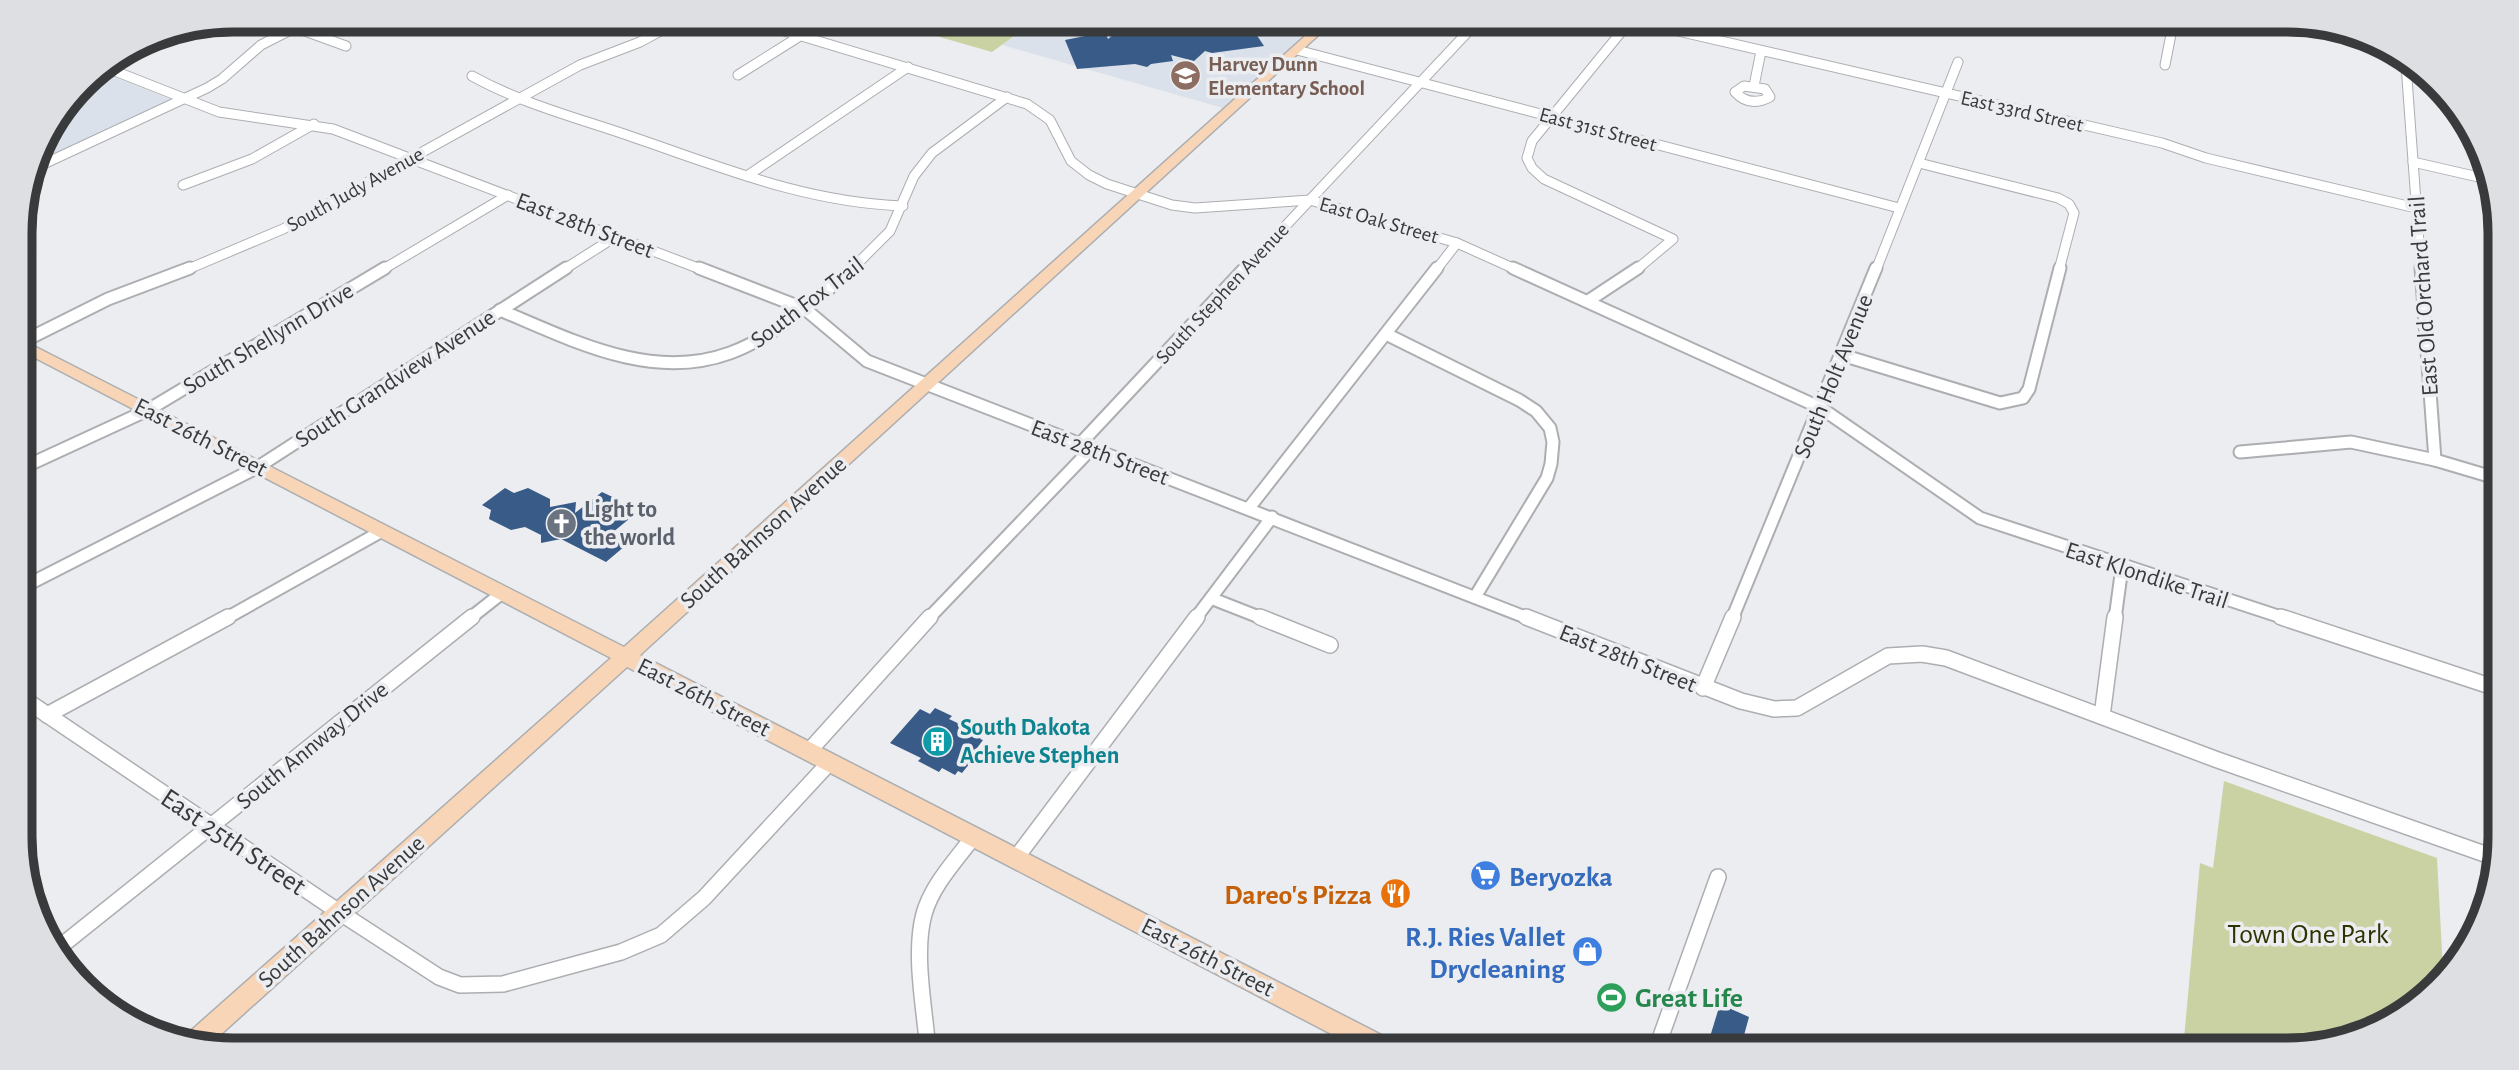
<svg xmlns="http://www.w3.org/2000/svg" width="2519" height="1070" font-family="'Alegreya Sans',sans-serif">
<rect width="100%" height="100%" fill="#ebedf0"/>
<g fill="#dae1ea">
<path d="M1038,19h284l-99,89 -221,-63z"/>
<path d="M96,70l76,30 -137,63 6,-25z"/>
</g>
<g fill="#cad1a3">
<path d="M877,19h161l-46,33z"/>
<path d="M2224,781l213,77 6,113 -27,36 -61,32 -55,11h-117l17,-187 13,5z"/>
</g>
<g fill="#395b87">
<path d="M1170,19h98l-14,12 10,15 -52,7 -7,-2 -11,10 -23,-6 2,6 -22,3 -4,3 -12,-3 -58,5 -12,-29 40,-8 3,7 19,-15 22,6 -2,-6z"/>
<path d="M505,488l9,5 14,-5 22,11v8l26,-5 -1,11 27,-21 19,9 -11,9 19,9 -22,18 18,9 -19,16 -45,-23 -20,4v-8l-16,-8 -14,3 -22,-11 2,-9 -9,-5z"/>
<path d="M935,708l17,8 -3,3 34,16 -3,4 3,1 -9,12 4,1 -16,20 -4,-2 -3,4 -13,-7 -3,4 -21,-11 3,-3 -31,-15 30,-34 10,5z"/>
<path d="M1720,1004l29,13 -9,33h-34z"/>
</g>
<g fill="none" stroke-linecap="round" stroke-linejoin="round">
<defs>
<g id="street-far2">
<path d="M272,19l74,27"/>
<path d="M745,19l282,85 23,16 21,41 18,14 18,9 65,21 23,3 115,-8 147,43 60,27"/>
<path d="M1626,19l536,124 44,15 210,50"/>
<path d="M1631,20l-99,121 -5,17 5,10 12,11 129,60 -37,31"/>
<path d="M1297,50l602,158"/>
<path d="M2165,65l9,-46"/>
<path d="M2406,65l15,205"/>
<path d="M102,66l117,46 114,17 370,141"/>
<path d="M738,75l62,-39"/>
<path d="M472,76c47,26 98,40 149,57 95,32 180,69 282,73"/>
<path d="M1744,86l21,3 5,8c-13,7 -25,6 -35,-5z"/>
<path d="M1754,86l7,-35"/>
<path d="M2413,162l74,17"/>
<path d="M1919,163l139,35 11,6 5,9 -15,57"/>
<path d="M33,169l174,-81 15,-9 39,-34 51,-26"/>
<path d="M747,176l161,-109"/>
<path d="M183,185l69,-26 62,-35"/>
<path d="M186,270l97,-41 297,-164 60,-23 43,-23"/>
<path d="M382,270l126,-75"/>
<path d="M563,270l52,-33"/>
<path d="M851,270l39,-39 24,-55 18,-23 75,-56"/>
<path d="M1244,270l236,-251"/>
<path d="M1436,270l21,-27"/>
<path d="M1876,270l82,-208"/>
</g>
<g id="street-far1">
<path d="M699,268l106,41 62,52 663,258"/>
<path d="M1513,268l308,140 159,110 307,101"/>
<path d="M2421,268l14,192 64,19"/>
<path d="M1588,301l50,-33"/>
<path d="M500,310c72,30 151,72 230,43 46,-17 86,-54 124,-85"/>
<path d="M1386,334l133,66 17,11 14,17 3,14 -2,22 -4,14 -72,119"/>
<path d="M20,343l88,-44 82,-31"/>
<path d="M1842,355l158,48 23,-5 6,-9 31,-121"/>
<path d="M1080,444l165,-176"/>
<path d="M2240,452l111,-10 84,18"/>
<path d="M20,469l128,-59 237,-142"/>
<path d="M1249,508l188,-240"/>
<path d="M21,588l237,-121 308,-199"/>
<path d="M1213,599l51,20"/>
<path d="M225,619l157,-88"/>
<path d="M469,619l33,-26"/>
<path d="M928,619l163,-170"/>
<path d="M1195,619l77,-102"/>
<path d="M1732,619l144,-351"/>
<path d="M2115,619l7,-52"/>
</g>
<g id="street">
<path d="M1260,617l70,28"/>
<path d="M1526,617l215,84 33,8 23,-1 91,-52 34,-2 24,4 269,101 281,99"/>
<path d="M2281,617l218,72"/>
<path d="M1703,688l30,-71"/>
<path d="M21,697l318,215 100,65 21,8 43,-1 118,-32 40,-17 43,-37 126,-136"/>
<path d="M47,715l181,-98"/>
<path d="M2102,716l13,-99"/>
<path d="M809,751l121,-134"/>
<path d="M1016,858l181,-241"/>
<path d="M56,950l416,-333"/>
<path d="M1656,1050l62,-173"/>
<path d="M928,1051c-3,-41 -15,-97 -4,-137 8,-29 32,-54 50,-78"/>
</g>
<path id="secondary" d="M1324,19h12l-696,636 757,388 4,8h-37l-737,-384 -419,379 -25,-5 3,-6 425,-377 -591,-308v-11l604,308z"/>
</defs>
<use href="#street-far2" stroke="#acaeb1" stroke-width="11"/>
<use href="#street-far1" stroke="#acaeb1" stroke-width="15"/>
<use href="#street" stroke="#acaeb1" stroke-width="18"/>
<use href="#secondary" stroke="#acaeb1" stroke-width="3"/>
<use href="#street-far2" stroke="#fff" stroke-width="9"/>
<use href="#street-far1" stroke="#fff" stroke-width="11"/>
<use href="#street" stroke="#fff" stroke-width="15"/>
<use href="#secondary" fill="#f8d5b7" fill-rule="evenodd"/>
</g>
<defs>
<symbol id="school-disc" viewBox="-11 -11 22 22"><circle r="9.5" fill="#8d6e63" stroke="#ebedf0"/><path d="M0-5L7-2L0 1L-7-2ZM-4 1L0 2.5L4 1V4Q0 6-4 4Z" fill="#fff"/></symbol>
<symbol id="church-disc" viewBox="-11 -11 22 22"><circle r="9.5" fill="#6b7280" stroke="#ebedf0"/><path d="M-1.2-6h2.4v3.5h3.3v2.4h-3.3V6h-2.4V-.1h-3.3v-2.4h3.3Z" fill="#fff"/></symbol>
<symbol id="building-disc" viewBox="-11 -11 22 22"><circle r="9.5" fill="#0f9aa8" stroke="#ebedf0"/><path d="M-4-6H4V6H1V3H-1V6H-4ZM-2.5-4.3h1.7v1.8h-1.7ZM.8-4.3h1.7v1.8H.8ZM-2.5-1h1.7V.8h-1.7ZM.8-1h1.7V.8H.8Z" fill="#fff"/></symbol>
<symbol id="supermarket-disc" viewBox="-11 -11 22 22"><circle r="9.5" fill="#3f7fe0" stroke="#ebedf0"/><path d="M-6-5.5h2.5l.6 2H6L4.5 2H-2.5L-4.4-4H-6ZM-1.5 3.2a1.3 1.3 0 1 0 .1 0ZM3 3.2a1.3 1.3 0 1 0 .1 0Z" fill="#fff"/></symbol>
<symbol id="restaurant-disc" viewBox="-11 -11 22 22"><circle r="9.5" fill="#e8710a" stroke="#ebedf0"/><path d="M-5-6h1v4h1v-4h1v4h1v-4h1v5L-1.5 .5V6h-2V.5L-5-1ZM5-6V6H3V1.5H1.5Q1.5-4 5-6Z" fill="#fff"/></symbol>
<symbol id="shop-disc" viewBox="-11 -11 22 22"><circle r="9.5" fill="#3f7fe0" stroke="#ebedf0"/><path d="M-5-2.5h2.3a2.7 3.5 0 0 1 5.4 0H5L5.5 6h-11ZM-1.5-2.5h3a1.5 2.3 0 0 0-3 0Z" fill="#fff"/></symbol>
<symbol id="stadium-disc" viewBox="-11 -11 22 22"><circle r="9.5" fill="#2e9e5b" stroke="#ebedf0"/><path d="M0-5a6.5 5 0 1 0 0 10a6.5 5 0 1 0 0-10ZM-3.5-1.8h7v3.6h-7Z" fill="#fff"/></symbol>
</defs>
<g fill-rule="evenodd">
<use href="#school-disc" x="1168" y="58" width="35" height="35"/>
<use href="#church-disc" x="544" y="506" width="35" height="35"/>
<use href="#building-disc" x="920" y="724" width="35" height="35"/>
<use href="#supermarket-disc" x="1468" y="858" width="35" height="35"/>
<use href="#restaurant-disc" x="1378" y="876" width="35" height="35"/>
<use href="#shop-disc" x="1570" y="934" width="35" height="35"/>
<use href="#stadium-disc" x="1594" y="980" width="35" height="35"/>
</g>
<g text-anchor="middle" stroke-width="7" stroke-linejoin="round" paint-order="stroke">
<g font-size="21" font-weight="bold" fill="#785e54" stroke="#ebedf0" text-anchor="start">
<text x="1208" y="71">Harvey Dunn<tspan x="1208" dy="24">Elementary School</tspan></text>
</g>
<g font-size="21" fill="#393a3b" stroke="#ebedf0">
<text transform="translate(2022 111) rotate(13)" y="7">East 33rd Street</text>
<text transform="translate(1598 129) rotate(15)" y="7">East 31st Street</text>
<text transform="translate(355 189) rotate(-29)" y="7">South Judy Avenue</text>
<text transform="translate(1379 220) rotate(16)" y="7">East Oak Street</text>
<text transform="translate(1222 293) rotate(-47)" y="7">South Stephen Avenue</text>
</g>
<g font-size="24" fill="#393a3b" stroke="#ebedf0">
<text transform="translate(585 225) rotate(21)" y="8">East 28th Street</text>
<text transform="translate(2423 296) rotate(-94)" y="8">East Old Orchard Trail</text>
<text transform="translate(807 302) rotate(-37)" y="8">South Fox Trail</text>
<text transform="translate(268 338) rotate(-31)" y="8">South Shellynn Drive</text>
<text transform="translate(1833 376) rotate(-68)" y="8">South Holt Avenue</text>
<text transform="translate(395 378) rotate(-33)" y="8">South Grandview Avenue</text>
<text transform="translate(201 437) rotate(27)" y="8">East 26th Street</text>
<text transform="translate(1100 452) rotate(21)" y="8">East 28th Street</text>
<text transform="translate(763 532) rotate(-42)" y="8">South Bahnson Avenue</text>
<text transform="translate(2147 575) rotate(18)" y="8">East Klondike Trail</text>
<text transform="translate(1628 658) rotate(22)" y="8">East 28th Street</text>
<text transform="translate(704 697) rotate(27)" y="8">East 26th Street</text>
<text transform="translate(312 745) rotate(-39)" y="8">South Annway Drive</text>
<text transform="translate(341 911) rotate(-42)" y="8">South Bahnson Avenue</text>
<text transform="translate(1208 957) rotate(27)" y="8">East 26th Street</text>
</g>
<g font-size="24" font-weight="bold" fill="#5b616d" stroke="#ebedf0" text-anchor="start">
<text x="584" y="517">Light to<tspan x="584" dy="28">the world</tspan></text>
</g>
<g font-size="24" font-weight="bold" fill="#0d838f" stroke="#ebedf0" text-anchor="start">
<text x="960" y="735">South Dakota<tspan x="960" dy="28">Achieve Stephen</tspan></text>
</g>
<g font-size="28" fill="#393a3b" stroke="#ebedf0">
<text transform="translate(234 841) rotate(34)" y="10">East 25th Street</text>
</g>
<g font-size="28" font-weight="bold" fill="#366cbe" stroke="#ebedf0" text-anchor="start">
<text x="1509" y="886">Beryozka</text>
<text x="1565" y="946" text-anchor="end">R.J. Ries Vallet<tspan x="1565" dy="32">Drycleaning</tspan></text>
</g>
<g font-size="28" font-weight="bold" fill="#c56008" stroke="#ebedf0" text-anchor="end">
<text x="1372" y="904">Dareo's Pizza</text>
</g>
<g font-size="28" fill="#2e3201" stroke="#ebedf0">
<text x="2308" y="943">Town One Park</text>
</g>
<g font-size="28" font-weight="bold" fill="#27864d" stroke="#ebedf0" text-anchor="start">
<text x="1635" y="1007">Great Life</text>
</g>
</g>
<path d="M0 0H2519V1070H0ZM233 32H2287A201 201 0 0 1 2488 233V837A201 201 0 0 1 2287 1038H233A201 201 0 0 1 32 837V233A201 201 0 0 1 233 32Z" fill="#dddfe2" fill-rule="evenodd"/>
<path fill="none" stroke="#393a3b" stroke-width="9" d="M233 32H2287A201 201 0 0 1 2488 233V837A201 201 0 0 1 2287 1038H233A201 201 0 0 1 32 837V233A201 201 0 0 1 233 32Z"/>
</svg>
